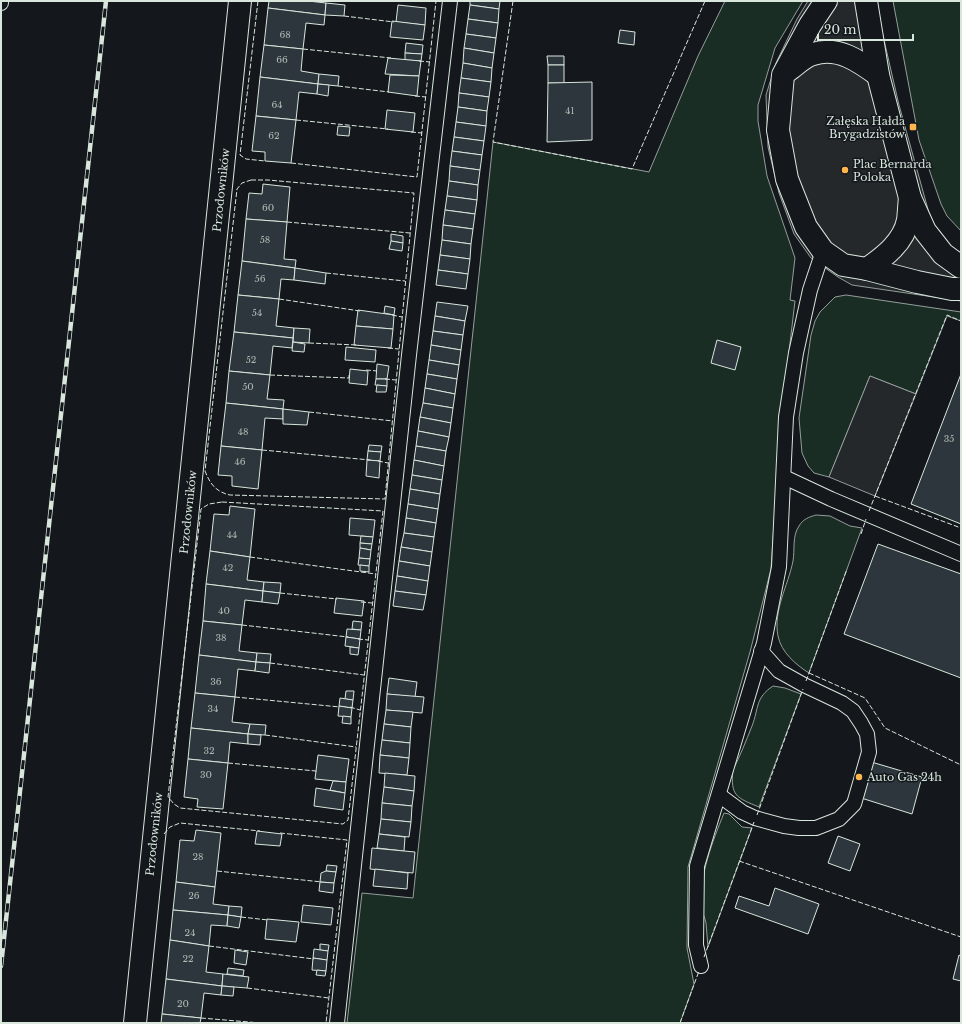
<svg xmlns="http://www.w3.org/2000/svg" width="962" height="1024" font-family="'Libre Baskerville',serif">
<rect width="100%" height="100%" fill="#14181c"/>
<g fill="#1a2d24" stroke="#939e99">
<path d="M725,1h78l-28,47 -17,57v16l9,55 28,82 -5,42 5,1 -14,118 -10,150 -21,83 -62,215 -1,81 7,36 -14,39h-333l15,-130 51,5 80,-756 156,30 49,-116z"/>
<path d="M893,1h68v230l-14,-15 -6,-12 -22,-64z"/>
<path d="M846,295l115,17v9l-14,-5 -31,78 -46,-18 -41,101 -15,-4 -6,-7 -6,-13 -3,-35 12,-83 4,-14 5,-9 15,-15z"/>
<path d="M816,515l14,1 20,10 12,2 -53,145c-13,-8 -28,-21 -31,-37 -5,-26 10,-50 15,-75 2,-11 -1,-25 6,-35 4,-7 10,-9 17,-11z"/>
<path d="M773,686l12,2 16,6 -42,113c-22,-9 -29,-11 -26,-37 7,-14 13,-29 19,-44 7,-18 3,-28 21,-40z"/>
<path d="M724,813l5,1 13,13 10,1 -44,119c-1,-8 -1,-16 -2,-24 -1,-6 -5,-12 -5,-18 -1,-32 11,-62 23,-92z"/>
</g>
<g fill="#24282b" stroke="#939e99">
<path d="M808,1h67l24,104 30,108 10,22 22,24v42l-109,-16 -14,-8 -27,-19 -17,-24 -15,-41 -11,-46 -2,-52 10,-32 21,-44z"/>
<path d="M870,376l46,18 -41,102 -46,-19z"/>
</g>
<g fill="#2c363c" stroke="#d8e6dc">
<path d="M269,1h39l18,2 -1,12 -57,-7z"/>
<path d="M470,1h30l-1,8 -29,-4z"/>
<path d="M326,3l19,2 -1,11 -19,-1z"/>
<path d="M398,5l28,3 -1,17 -29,-3z"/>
<path d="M470,5l29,4 -1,14 -30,-4z"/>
<path d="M268,8l57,7 -1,10 -18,-2 -3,26 -39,-4z"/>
<path d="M468,19l30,4 -2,15 -30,-4z"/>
<path d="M392,21l33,4 -2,15 -33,-3z"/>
<path d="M620,30l15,2 -1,13 -16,-2z"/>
<path d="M466,34l30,4 -2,15 -30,-5z"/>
<path d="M406,43l17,2 -1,9 -17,-1z"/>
<path d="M264,45l39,4 -2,22 18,3 -1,10 -58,-7z"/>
<path d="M464,48l30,5 -2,15 -29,-5z"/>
<path d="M405,53l17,1 -1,7 -16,-1z"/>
<path d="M547,56h17v9h-16z"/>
<path d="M388,58l33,3 -2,15 -34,-2z"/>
<path d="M463,63l29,5 -1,14 -30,-4z"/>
<rect x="548" y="65" width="16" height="18"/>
<path d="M319,74l20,2 -1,10 -20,-2z"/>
<path d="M390,75l29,1 -2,20 -29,-4z"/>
<path d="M260,77l58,7 -1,10 -18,-2 -3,28 -40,-4z"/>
<path d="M461,78l30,4 -2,15 -30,-4z"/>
<path d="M592,82v58l-45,2 1,-59z"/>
<path d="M318,84l11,1 -1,11 -11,-2z"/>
<path d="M459,93l30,4 -2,14 -29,-4z"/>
<path d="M458,107l29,4 -1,15 -30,-4z"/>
<path d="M387,110l28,3 -2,19 -28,-3z"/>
<path d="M256,116l40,4 -5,43 -26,-2v-9l-13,-1z"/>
<path d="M456,122l30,4 -2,15 -30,-4z"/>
<path d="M338,126l12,1 -1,9 -12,-1z"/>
<path d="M454,137l30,4 -2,14 -30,-4z"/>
<path d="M452,151l30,4 -2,15 -30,-4z"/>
<path d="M450,166l30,4 -2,15 -29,-4z"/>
<path d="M449,181l29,4 -1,15 -30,-4z"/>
<path d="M263,184l27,3 -3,35 -41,-3 3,-26 13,1z"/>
<path d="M447,196l30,4 -2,14 -30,-4z"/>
<path d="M445,210l30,4 -2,15 -30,-4z"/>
<path d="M246,219l41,3 -3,37 12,1 -1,8 -53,-7z"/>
<path d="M443,225l30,4 -2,15 -29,-4z"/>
<path d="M391,234l12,2v7l-12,-2z"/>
<path d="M442,240l29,4 -1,15 -30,-4z"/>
<path d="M391,241l12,2 -1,8 -13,-2z"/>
<path d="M440,255l30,4 -2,15 -30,-4z"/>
<path d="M242,261l53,7 -1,12 -13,-1 -2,20 -41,-4z"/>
<path d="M295,268l31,5 -1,11 -31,-4z"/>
<path d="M438,270l30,4 -2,15 -30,-4z"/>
<path d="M238,295l41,4 -3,27 18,2 -1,10 -59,-6z"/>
<path d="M437,302l31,4 -3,15 -30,-5z"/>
<path d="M385,306l10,2 -1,7 -10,-2z"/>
<path d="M358,310l36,5 -1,14 -37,-3z"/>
<path d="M435,316l30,5 -2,14 -30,-4z"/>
<path d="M356,326l37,3 -2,19 -37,-3z"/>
<path d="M294,328l16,1 -1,14 -16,-1z"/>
<path d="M433,331l30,4 -2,15 -30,-5z"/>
<path d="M234,332l59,6 -1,10 -19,-2 -3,29 -41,-4z"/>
<path d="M717,340l24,7 -6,23 -24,-7z"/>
<path d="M293,342l12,2 -1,8 -12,-1z"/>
<path d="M431,345l30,5 -2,15 -30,-5z"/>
<path d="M346,347l30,3 -1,12 -30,-2z"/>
<path d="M429,360l30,5 -2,14 -30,-5z"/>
<path d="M377,364l12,2 -2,13h-11z"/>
<path d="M350,369l18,2 -1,14 -18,-2z"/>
<path d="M229,371l41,4 -3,24 17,1 -1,9 -57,-6z"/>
<path d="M427,374l30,5 -2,15 -30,-6z"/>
<path d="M961,374v150l-50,-20z"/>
<path d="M376,379h11v7l-12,-1z"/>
<path d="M377,385l10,1 -1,6h-10z"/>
<path d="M425,388l30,6 -2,14 -30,-5z"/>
<path d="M226,403l57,6v10l-18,-1 -3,32 -41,-4z"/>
<path d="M423,403l30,5 -2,15 -31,-6z"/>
<path d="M283,409l26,3 -2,13 -24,-1z"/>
<path d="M420,417l31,6 -2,14 -31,-6z"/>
<path d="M418,431l31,6 -3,14 -30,-5z"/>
<path d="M369,445l13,1 -1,6 -13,-1z"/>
<path d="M221,446l41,4 -4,39 -26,-3v-10l-14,-1z"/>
<path d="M416,446l30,5 -2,15 -30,-6z"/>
<path d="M368,451l13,1 -1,9 -13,-1z"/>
<path d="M367,460l13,1 -1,17 -13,-2z"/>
<path d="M414,460l30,6 -2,14 -30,-5z"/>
<path d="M412,475l30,5 -2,14 -30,-5z"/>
<path d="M410,489l30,5 -2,15 -30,-5z"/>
<path d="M408,504l30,5 -2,14 -30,-5z"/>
<path d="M230,506l25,3 -5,48 -40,-6 4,-37 15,1z"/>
<path d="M350,518l25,2 -2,17 -24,-2z"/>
<path d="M406,518l30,5 -2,14 -30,-4z"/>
<path d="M404,533l30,4 -2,15 -31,-5z"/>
<path d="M361,536l12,1 -1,7 -12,-1z"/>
<path d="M360,543l12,1 -1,6 -11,-2z"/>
<path d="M878,544l83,30v104l-117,-44z"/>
<path d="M401,547l31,5 -2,14 -31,-5z"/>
<path d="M360,548l11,2 -1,9 -11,-1z"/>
<path d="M210,551l40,6 -3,23 17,2 -1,9 -57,-7z"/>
<path d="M359,558l11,1 -1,7 -11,-1z"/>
<path d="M399,561l31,5 -2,15 -31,-5z"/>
<path d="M360,565l9,1v6l-9,-1z"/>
<path d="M397,576l31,5 -2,14 -31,-4z"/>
<path d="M264,582l17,1 -1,10 -17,-2z"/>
<path d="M206,584l57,7 -1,11 -17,-2 -3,25 -39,-4z"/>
<path d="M263,591l17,2 -2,11 -16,-2z"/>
<path d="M395,591l31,4 -3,15 -30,-4z"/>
<path d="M336,598l28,3 -2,15 -28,-3z"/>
<path d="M203,621l39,4 -3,26 18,2 -1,9 -57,-7z"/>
<path d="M353,621l9,1 -1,8 -9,-1z"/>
<path d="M347,629l14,1 -1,9 -14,-2z"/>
<path d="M346,637l14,2 -1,9 -14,-2z"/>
<path d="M350,647l9,1 -1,7 -8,-1z"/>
<path d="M257,653l14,1 -1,9 -14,-1z"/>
<path d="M199,655l57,7 -1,9 -17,-2 -3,28 -40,-4z"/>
<path d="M256,662l14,1 -1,10 -14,-2z"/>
<path d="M389,678l28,4 -2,15 -28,-3z"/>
<path d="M346,691h8l-1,9 -8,-1z"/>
<path d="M195,693l40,4 -3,25 18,2 -2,10 -57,-6z"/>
<path d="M387,694l37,3 -2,16 -36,-3z"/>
<path d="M340,698l13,2 -1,8 -13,-2z"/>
<path d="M339,706l13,2 -1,9 -13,-1z"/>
<path d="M386,710l27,2 -2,15 -27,-3z"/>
<path d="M343,716l8,1v7l-9,-1z"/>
<path d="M250,724l16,1 -1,10 -17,-1z"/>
<path d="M384,724l27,3 -1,16 -28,-3z"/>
<path d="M191,728l57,6v10l-18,-2 -2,21 -40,-4z"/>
<path d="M248,734l13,1 -1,10 -12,-1z"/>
<path d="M382,740l28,3 -1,15 -29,-3z"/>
<path d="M318,755l31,4 -3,23 -31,-3z"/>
<path d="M380,755l29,3 -2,17 -28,-2z"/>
<path d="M188,759l40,4 -5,46 -26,-2 1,-8 -14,-2z"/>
<path d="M868,761l54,16 -10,37 -54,-17z"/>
<path d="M385,773l30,3 -1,15 -30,-4z"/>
<path d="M333,781l13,1 -1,11 -15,-3z"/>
<path d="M384,787l30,4 -2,15 -30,-3z"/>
<path d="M316,788l29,5 -2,17 -29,-4z"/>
<path d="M382,803l30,3 -1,16 -30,-3z"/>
<path d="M381,819l30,3 -2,15 -30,-3z"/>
<path d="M196,830l25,3 -6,54 -39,-5 4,-42 14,1z"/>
<path d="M257,831l25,3 -2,12 -25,-2z"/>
<path d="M379,834l26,3 -1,14 -27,-3z"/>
<path d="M838,836l22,8 -10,27 -22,-8z"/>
<path d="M372,848l43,4 -2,21 -43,-4z"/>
<path d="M327,865l10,1 -1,6 -10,-1z"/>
<path d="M375,869l33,4 -1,16 -34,-3z"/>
<path d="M326,871l10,1 -2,11 -14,-1 1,-9z"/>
<path d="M176,882l39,5 -2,17 16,2 -1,9 -55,-5z"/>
<path d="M320,882l14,1 -1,10 -14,-2z"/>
<path d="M775,888l44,16 -11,30 -73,-26 4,-12 30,10z"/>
<path d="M303,905l30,3 -2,17 -30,-3z"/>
<path d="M229,906l13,1 -1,10 -13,-2z"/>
<path d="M173,910l55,5 -1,11 -16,-1 -2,21 -39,-6z"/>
<path d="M228,915l13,2 -2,11 -12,-2z"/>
<path d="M267,919l32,3 -3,20 -31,-3z"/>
<path d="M170,940l39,6 -3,26 17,2 -1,12 -56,-7z"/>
<path d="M320,944l9,1 -1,6 -8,-1z"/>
<path d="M314,949l14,2 -1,9 -14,-2z"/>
<path d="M235,950l13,2 -2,13 -12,-2z"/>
<path d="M959,955l2,1v25l-8,-2z"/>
<path d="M313,958l14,2 -1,11 -14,-1z"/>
<path d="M228,968l16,2 -1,6 -16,-2z"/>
<path d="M317,970l9,1 -1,5 -9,-1z"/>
<path d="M223,974l26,3 -2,11 -25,-2z"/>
<path d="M166,979l56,7 -1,9 -17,-2 -3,25 -39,-4z"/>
<path d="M222,986l12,1 -1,9 -12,-1z"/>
<path d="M162,1014l39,4 -1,5h-39z"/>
</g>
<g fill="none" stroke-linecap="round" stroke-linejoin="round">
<defs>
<g id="lane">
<path d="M1,3v-2"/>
<path d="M784,477l47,22 130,55"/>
<path d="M719,795l23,17 13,6 29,8 15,2h17l23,-9 15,-15 15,-52 -2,-18 -6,-11 -8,-12 -11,-8 -38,-18 -25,-14 -18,-20"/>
<path d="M701,966l-5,-21 1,-79 67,-223 15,-76 7,-150 10,-64 14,-63 13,-39"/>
<path d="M337,1023l72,-668 41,-354"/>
</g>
<g id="street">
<path d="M826,1l-16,24 -27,50 -5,55 9,49 19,48 17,24 20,14 24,4 50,13 35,7h9"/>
<path d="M866,1l12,74 32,123 15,33 18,23 18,13"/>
<path d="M787,71c8,-5 17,-15 26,-17 25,-8 46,7 65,21"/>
<path d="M867,269c17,-12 37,-27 41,-49 1,-7 1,-15 2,-22"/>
<path d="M135,1023l105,-1022"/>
</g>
</defs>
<use href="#lane" stroke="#d8e6dc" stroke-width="16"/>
<use href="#street" stroke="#d8e6dc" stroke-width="24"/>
<use href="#lane" stroke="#14181c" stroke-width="14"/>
<use href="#street" stroke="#14181c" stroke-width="22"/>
<defs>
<path id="rail" d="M1,966l105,-965"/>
</defs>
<use href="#rail" stroke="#d8e6dc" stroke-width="4.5"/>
<use href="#rail" stroke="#14181c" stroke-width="3" stroke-dasharray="9" stroke-linecap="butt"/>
<g stroke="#d8e6dc" stroke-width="1" stroke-dasharray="5 2" stroke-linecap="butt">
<path d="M258,1l-18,154 6,4 19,2"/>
<path d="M513,1l-20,141 139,27 73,-168"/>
<path d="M344,16l50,6"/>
<path d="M303,49l88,9"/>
<path d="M419,61l11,1"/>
<path d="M338,86l51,6"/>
<path d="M415,96l11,1"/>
<path d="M296,120l92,9"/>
<path d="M411,132l11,1"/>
<path d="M291,163l126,14 19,-176"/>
<path d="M251,180h17l146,13 -29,306 -155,-4c-14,-3 -20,-11 -25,-24l32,-282 5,-6z"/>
<path d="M287,222l123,11"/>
<path d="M326,273l79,8"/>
<path d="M279,299l81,12"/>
<path d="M392,315l10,2"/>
<path d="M309,343l48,2"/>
<path d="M388,348l11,1"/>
<path d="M366,370l11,1"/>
<path d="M270,375l79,3v-3"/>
<path d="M385,379l11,1"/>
<path d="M309,412l84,9"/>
<path d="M262,450l108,10"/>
<path d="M378,461l10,2"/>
<path d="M875,496l86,32"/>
<path d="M222,502l161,9 -35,309 -5,4 -163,-16 -6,-4 -6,-7 33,-288 8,-5z"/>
<path d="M869,511l78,-196 14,6"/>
<path d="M861,534l5,-15"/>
<path d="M250,557l126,17"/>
<path d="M280,593l57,6"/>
<path d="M361,602l11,1"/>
<path d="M242,625l106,12"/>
<path d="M358,639l10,1"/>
<path d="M270,663l94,12"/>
<path d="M809,673l56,25 20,30 76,37"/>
<path d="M806,681l41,-112"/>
<path d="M235,697l105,10"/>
<path d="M350,707l10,3"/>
<path d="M265,735l91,12"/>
<path d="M228,763l88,8v2"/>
<path d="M757,815l46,-126"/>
<path d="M280,833l67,7 -21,183"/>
<path d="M164,834l6,-7 10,-4 80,8"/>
<path d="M739,861l222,76"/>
<path d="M217,871l105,11"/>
<path d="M241,917l27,3"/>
<path d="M209,946l105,13"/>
<path d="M704,957l50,-135"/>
<path d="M247,988l82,10"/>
<path d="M201,1018l60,5"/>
<path d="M680,1023l19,-52"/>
</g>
</g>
<g fill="#ffb74d" stroke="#14181c" stroke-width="1.5">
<rect x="909" y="123" width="8" height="8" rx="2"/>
<circle cx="845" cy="170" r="4"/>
<circle cx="859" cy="777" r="4"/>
</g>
<g text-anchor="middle" stroke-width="3" stroke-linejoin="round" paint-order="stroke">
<g font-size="9" fill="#adbab4">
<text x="285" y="38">68</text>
<text x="282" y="63">66</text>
<text x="277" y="108">64</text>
<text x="570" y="114">41</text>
<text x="274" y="139">62</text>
<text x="268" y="211">60</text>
<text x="265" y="243">58</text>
<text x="260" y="282">56</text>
<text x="257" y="316">54</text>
<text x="251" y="363">52</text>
<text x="248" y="390">50</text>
<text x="243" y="435">48</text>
<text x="949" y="442">35</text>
<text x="240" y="465">46</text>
<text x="232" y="538">44</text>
<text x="228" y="571">42</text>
<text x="224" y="614">40</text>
<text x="221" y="641">38</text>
<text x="216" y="685">36</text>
<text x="213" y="712">34</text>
<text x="209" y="754">32</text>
<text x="206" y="778">30</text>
<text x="198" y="860">28</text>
<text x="194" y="899">26</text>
<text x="190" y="936">24</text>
<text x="188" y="962">22</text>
<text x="183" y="1007">20</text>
</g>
<g font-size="11" fill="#d8e6dc" stroke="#14181c" text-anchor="start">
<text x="905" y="125" text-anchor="end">Załęska Hałda<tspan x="905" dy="13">Brygadzistów</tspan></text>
<text x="853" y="168">Plac Bernarda<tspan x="853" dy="13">Poloka</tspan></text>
<text x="867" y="781">Auto Gas 24h</text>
</g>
<g font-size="11" fill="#d8e6dc" stroke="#14181c">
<text transform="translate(221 190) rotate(-84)" y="4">Przodowników</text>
<text transform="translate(188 512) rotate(-84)" y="4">Przodowników</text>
<text transform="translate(154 834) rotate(-84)" y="4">Przodowników</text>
</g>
</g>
<rect width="962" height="1024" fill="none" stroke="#d8e6dc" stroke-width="4"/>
<path d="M818 34v6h95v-6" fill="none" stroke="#d8e6dc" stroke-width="2"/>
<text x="824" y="34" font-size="12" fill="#d8e6dc" stroke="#14181c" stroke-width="3" paint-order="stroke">20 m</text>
</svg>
